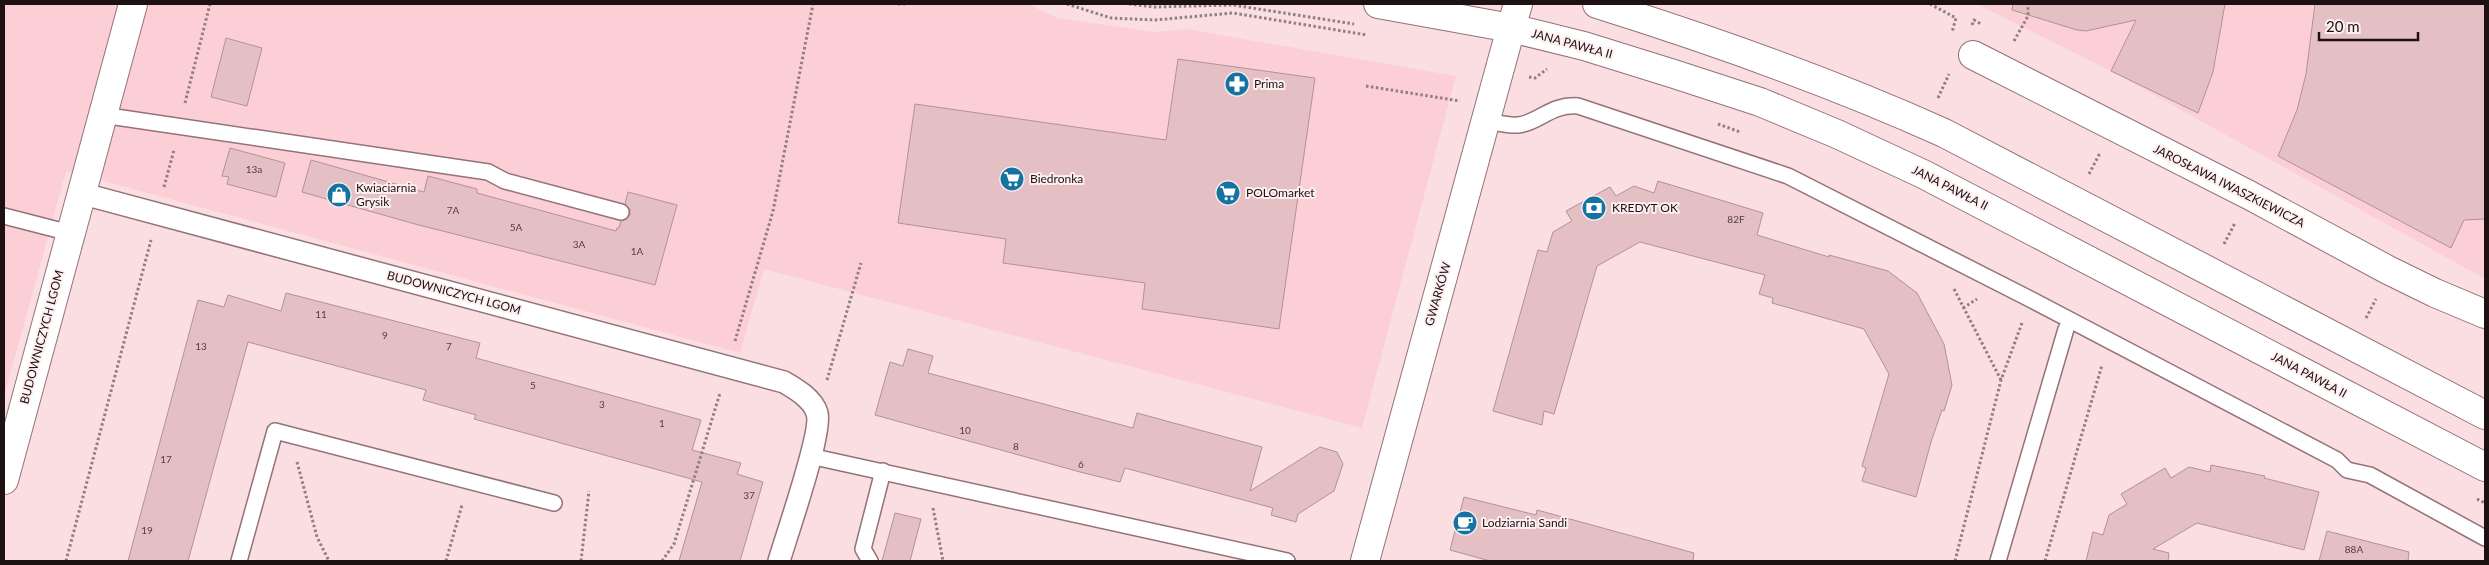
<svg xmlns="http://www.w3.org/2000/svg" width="2489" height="565" font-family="Lato,sans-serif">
<rect width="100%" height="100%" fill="#fbdee2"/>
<g fill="#fccfd6">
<path d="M4,4h1023l31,14 97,14 31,-3 270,47 -94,352 -598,-159 -24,84 -674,-182 -62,226z"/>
<path d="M1977,4h508v275l-374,-208z"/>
</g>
<g fill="#e4c0c5" stroke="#b39196">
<path d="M2013,4h212l-12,68 -15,41 -87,-42 25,-51 -50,11 -9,-1 -65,-20z"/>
<path d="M2315,4h170v215l-21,1 -13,28 -173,-92 19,-46 9,-36z"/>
<path d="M226,38l36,10 -15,58 -36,-9z"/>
<path d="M1178,59l137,19 -36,251 -137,-20 3,-26 -142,-20 3,-24 -108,-16 17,-119 251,36z"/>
<path d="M230,148l55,15 -9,34 -49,-13 2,-7 -7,-1z"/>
<path d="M311,160l113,32 4,-16 49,13v4l139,38 1,-3h2l2,-7 6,-2 3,-4v-6l-5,-5 3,-12 49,13 -22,80 -240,-61 -113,-32z"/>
<path d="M1658,181l105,32 -6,22 72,22v-2l59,16 29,22 27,51 8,41 -8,26 -2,-1 -11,32 -15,55 -54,-16 4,-13 -4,-2 27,-92 -25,-45 -92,-26 1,-5 -14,-4 6,-19 -125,-33 -43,24 -43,148 -10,-3 -2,14 -49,-14 45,-161 9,2 6,-20 19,-11 -6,-10 44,-24 6,9 18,-10 20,7z"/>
<path d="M286,293l194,50 -4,15 225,62 -9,30 49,13 -4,11 26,8 -23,79h-61l23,-79 -228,-63 2,-4 -53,-15 3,-10 -178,-48 -60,219h-60l70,-261 26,7 4,-12 53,16z"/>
<path d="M908,349l25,7 -5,17 205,55 4,-15 125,34 -12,44 70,-44 17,5 6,12 -9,27 -36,23 -2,8 -25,-7 2,-7 -148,-40 -5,14 -40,-10 -205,-57 15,-53 13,4z"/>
<path d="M2211,465l54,11 -1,2 55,14 -15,58 -107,-27 -44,26 16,4 -1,8h-82l7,-29 10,3 6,-20 18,-11 -6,-10 44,-26 6,10 18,-11 21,5z"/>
<path d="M1464,497l72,18 1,-5 157,43 -1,8h-203l-40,-11z"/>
<path d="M895,513l26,6 -11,42h-28z"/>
<path d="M2327,531l82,21 -1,9h-89z"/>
</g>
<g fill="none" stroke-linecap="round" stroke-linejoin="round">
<defs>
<g id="service">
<path d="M102,115l386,57 17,9 116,31"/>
<path d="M1486,121c10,1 21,5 32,4 21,-2 32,-21 60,-19l210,70 242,123 307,161 10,10 23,5 115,63"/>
<path d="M4,216l66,17"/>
<path d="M810,456l477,105"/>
<path d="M239,561l36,-130 279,72"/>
<path d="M870,561l-7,-12 20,-78"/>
<path d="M1998,561l68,-232"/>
</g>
<path id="pedestrian" d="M80,193l704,189c12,7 29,17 33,31 6,18 -31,124 -38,148"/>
<g id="minor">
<path d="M1973,55l276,140 139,75 47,23 50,21"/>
<path d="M4,480l129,-476"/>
<path d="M1365,561l146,-533"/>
</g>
<g id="tertiary">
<path d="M1378,4l133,24 73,18 90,28 86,28 77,32 86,40 562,293"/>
<path d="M1597,4c118,37 234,78 347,129l541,282"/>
<path d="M1511,28l7,-24"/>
</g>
</defs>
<use href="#service" stroke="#937278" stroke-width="18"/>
<use href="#pedestrian" stroke="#937278" stroke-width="24"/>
<use href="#minor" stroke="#937278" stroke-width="30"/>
<use href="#tertiary" stroke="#937278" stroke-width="30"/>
<g stroke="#927d80" stroke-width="3" stroke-dasharray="2.5 2.5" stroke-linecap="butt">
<path d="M898,4h7"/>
<path d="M1067,4l44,14 44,2 78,-7 134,22"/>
<path d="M1129,4l25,3 79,-2 121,19"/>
<path d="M1930,4l26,14 -4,14"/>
<path d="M1972,25l2,-5 7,4"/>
<path d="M2014,41l14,-25v-12"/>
<path d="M1529,77l6,1 12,-9"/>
<path d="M1366,86l94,15"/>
<path d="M1938,98l11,-24"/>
<path d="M185,103l25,-99"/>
<path d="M1718,124l22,8"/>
<path d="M2089,174l11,-21"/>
<path d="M164,187l10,-37"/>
<path d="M2224,244l11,-21"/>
<path d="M1954,289l47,91"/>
<path d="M1963,308l14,-9"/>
<path d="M2366,318l10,-19"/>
<path d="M735,341l38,-130 40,-207"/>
<path d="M827,380l34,-117"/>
<path d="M297,462l20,75 12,24"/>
<path d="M2477,499l8,4"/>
<path d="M933,508l10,53"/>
<path d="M66,561l85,-321"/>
<path d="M446,561l16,-56"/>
<path d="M581,561l8,-70"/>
<path d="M662,561l12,-17 46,-151"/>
<path d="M1955,561l46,-181 21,-57"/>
<path d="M2045,561l57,-196"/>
</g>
<use href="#service" stroke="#fff" stroke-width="15"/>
<use href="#pedestrian" stroke="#fff" stroke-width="21"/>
<use href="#minor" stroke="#fff" stroke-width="28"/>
<use href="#tertiary" stroke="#fff" stroke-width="28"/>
</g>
<defs>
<symbol id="pharmacy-disc" viewBox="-11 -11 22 22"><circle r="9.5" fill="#1473a1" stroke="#feeff1"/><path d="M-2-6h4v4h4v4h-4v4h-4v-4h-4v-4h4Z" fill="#fff"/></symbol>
<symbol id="supermarket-disc" viewBox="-11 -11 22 22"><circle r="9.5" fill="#1473a1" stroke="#feeff1"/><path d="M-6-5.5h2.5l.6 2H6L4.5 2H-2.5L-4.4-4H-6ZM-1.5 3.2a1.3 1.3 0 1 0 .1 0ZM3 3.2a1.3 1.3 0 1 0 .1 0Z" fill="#fff"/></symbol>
<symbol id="shop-disc" viewBox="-11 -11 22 22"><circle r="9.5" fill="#1473a1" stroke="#feeff1"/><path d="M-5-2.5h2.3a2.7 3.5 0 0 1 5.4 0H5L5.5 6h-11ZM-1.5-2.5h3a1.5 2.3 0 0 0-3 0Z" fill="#fff"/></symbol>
<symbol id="bank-disc" viewBox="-11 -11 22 22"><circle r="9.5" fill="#1473a1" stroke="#feeff1"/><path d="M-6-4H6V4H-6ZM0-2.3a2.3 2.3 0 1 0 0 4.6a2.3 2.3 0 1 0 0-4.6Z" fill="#fff"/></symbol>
<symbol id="cafe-disc" viewBox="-11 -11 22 22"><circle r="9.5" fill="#1473a1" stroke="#feeff1"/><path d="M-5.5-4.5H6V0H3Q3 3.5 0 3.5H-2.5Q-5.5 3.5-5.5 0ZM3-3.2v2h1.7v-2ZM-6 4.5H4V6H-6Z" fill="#fff"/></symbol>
</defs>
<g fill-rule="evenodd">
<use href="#pharmacy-disc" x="1223" y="70" width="28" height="28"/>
<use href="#supermarket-disc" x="998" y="165" width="28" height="28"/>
<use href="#supermarket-disc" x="1214" y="179" width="28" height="28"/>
<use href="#shop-disc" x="325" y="181" width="28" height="28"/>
<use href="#bank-disc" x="1580" y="194" width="28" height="28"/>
<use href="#cafe-disc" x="1451" y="509" width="28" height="28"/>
</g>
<g text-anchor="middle" stroke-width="4" stroke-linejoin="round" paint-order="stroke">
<g font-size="10" fill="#503d40">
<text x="254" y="173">13a</text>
<text x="453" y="214">7A</text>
<text x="1736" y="223">82F</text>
<text x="516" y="231">5A</text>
<text x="579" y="248">3A</text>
<text x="637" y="255">1A</text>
<text x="321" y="318">11</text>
<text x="385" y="339">9</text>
<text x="201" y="350">13</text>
<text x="449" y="350">7</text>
<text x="533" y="389">5</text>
<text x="602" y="408">3</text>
<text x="662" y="427">1</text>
<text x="965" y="434">10</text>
<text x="1016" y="450">8</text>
<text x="166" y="463">17</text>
<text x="1081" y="468">6</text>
<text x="749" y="499">37</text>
<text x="147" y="534">19</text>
<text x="2354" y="553">88A</text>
</g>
<g font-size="12" fill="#1e1113" stroke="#feeff1">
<text transform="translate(1572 44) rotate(15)" y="4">JANA PAWŁA II</text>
<text transform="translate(2229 186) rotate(27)" y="4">JAROSŁAWA IWASZKIEWICZA</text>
<text transform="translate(1950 188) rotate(27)" y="4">JANA PAWŁA II</text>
<text transform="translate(454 293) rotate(15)" y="4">BUDOWNICZYCH LGOM</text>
<text transform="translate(1438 294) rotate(-74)" y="4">GWARKÓW</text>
<text transform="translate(42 337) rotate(-75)" y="4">BUDOWNICZYCH LGOM</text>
<text transform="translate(2309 375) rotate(28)" y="4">JANA PAWŁA II</text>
</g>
<g font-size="12" fill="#1e1113" stroke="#feeff1" text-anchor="start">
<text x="1254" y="88">Prima</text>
<text x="1030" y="183">Biedronka</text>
<text x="356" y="192">Kwiaciarnia<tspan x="356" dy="14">Grysik</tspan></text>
<text x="1246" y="197">POLOmarket</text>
<text x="1612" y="212">KREDYT OK</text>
<text x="1482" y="527">Lodziarnia Sandi</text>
</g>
</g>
<rect width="2489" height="565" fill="none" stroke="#1e1113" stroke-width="10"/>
<path d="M2319 32v8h99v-8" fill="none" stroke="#1e1113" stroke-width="2.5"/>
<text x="2326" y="32" font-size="15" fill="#1e1113" stroke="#feeff1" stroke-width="4" paint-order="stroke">20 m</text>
</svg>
